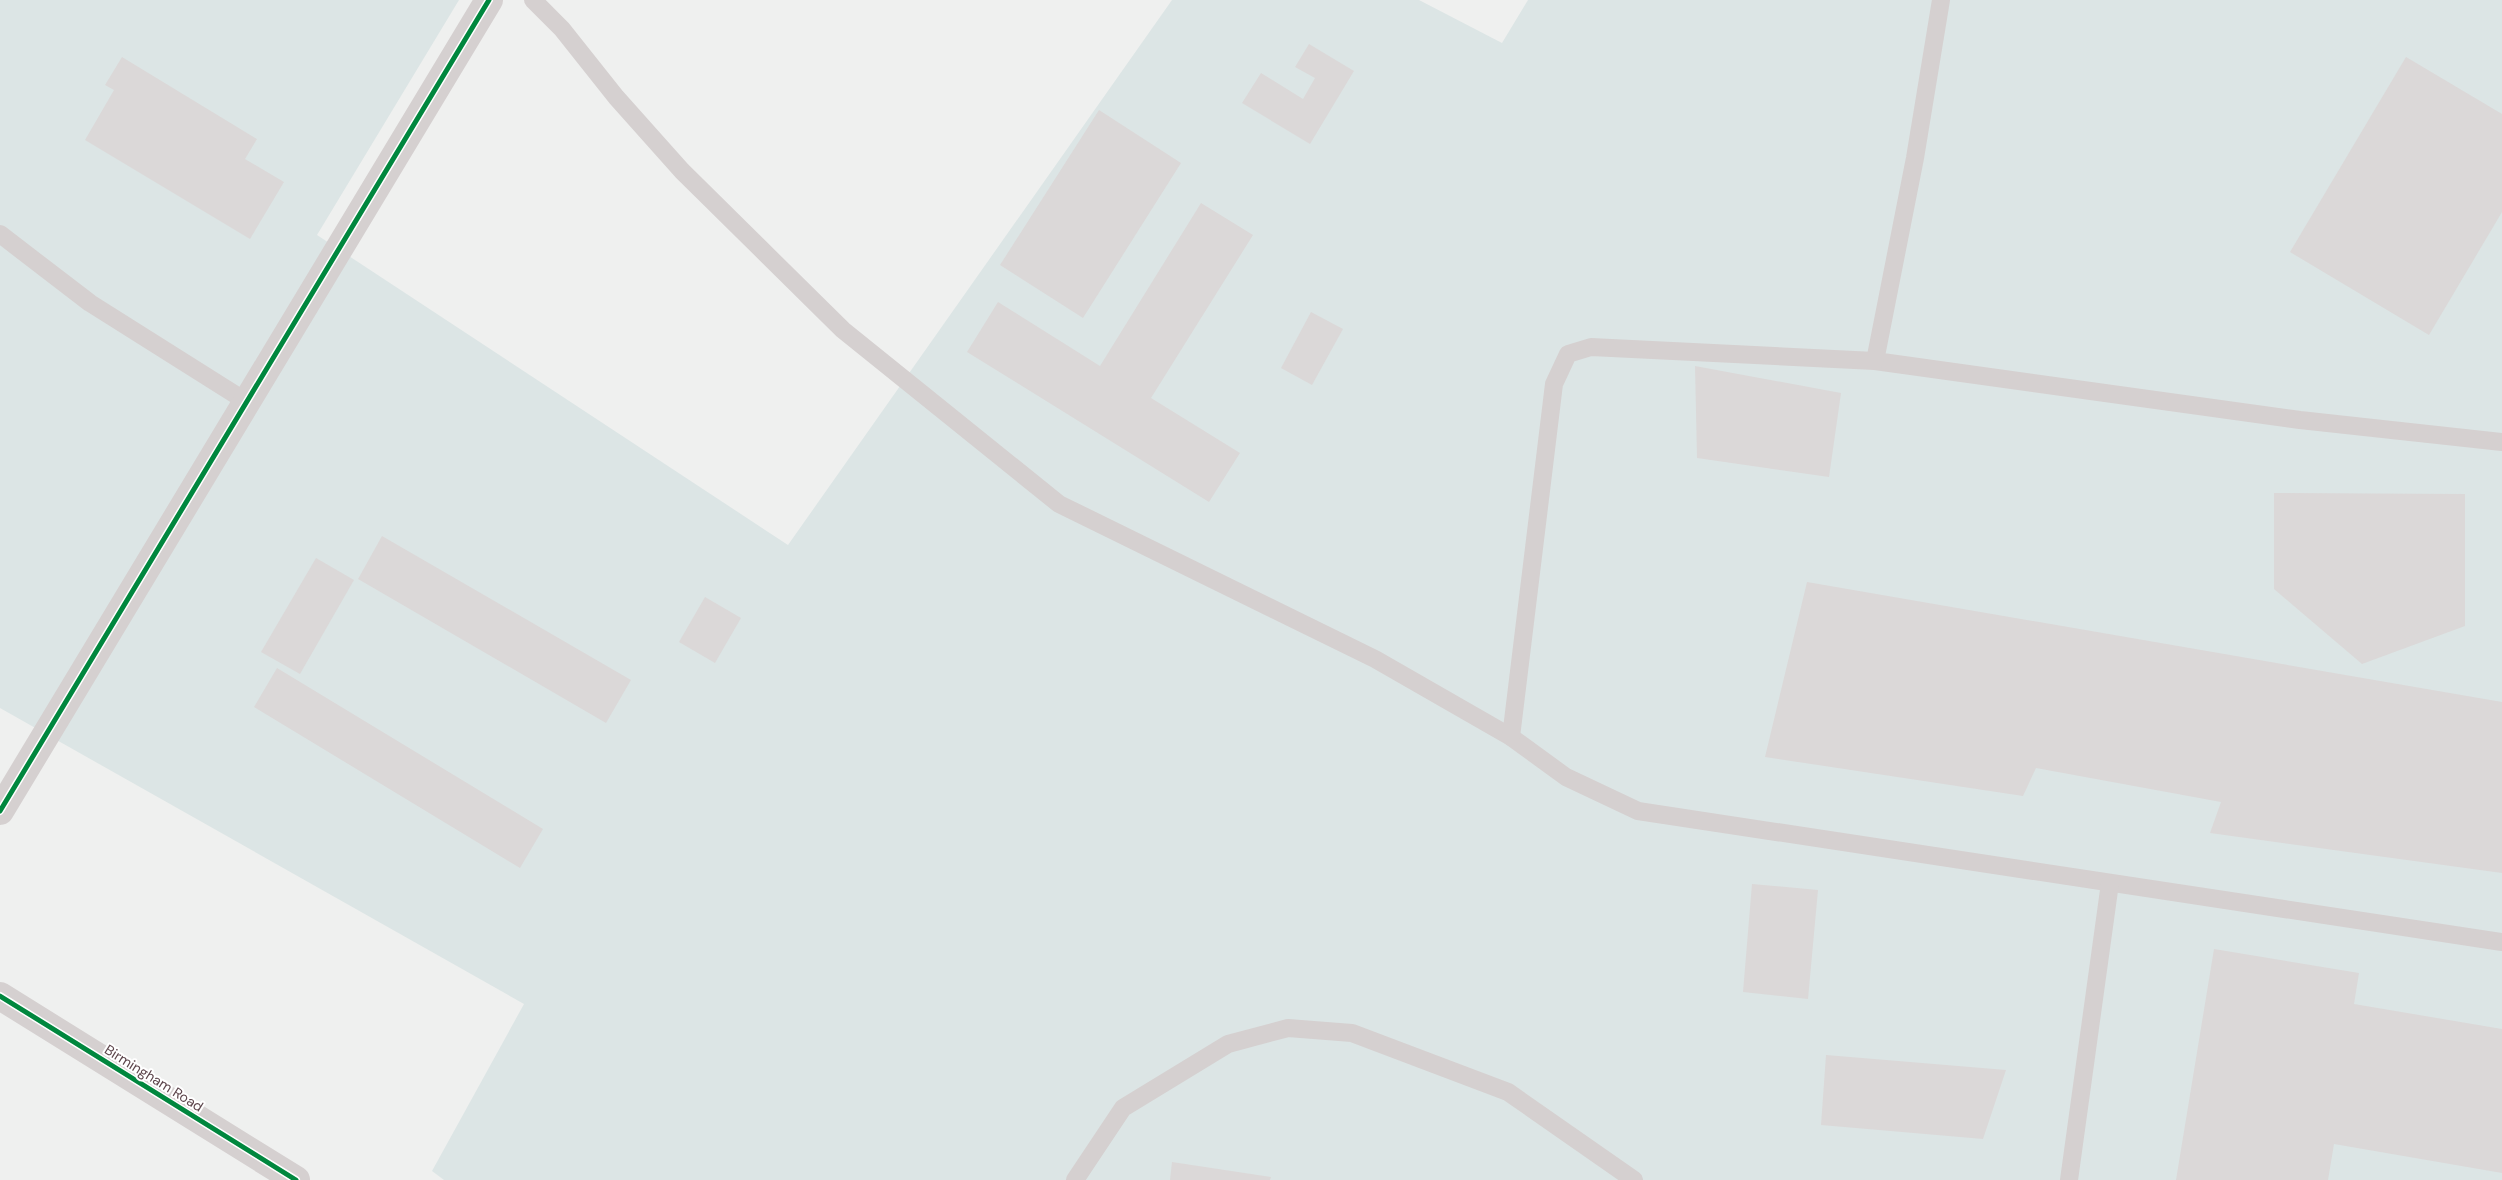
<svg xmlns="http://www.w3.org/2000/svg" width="2502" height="1180" font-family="'DM Sans',sans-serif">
<rect width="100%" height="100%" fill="#eff0ef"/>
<path fill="#dce5e5" d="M0,0h459l-142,235 471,310 384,-545h247l83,43 26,-43h974v1180h-2058l-12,-9 92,-167 -524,-296z"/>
<g fill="#dbd8d8">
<path d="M1309,44l45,27 -44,73 -68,-41 19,-30 42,26 12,-21 -20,-11z"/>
<path d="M122,57l135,82 -12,20 39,23 -34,57 -165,-99 29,-50 -9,-5z"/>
<path d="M2406,57l96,57v98l-73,123 -139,-83z"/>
<path d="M1099,110l82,53 -98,155 -83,-53z"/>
<path d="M1201,203l52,32 -102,163 89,55 -31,49 -242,-150 31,-50 102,64z"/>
<path d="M1311,312l32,17 -31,56 -31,-17z"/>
<path d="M1695,366l146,27 -12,84 -132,-19z"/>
<path d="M2274,493l191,1v132l-103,38 -88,-75z"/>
<path d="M382,536l249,144 -25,43 -248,-144z"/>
<path d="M316,558l38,22 -54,94 -39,-22z"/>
<path d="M1807,582l695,120v171l-292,-40 11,-31 -185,-34 -13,28 -258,-39z"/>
<path d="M705,597l36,21 -26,45 -36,-21z"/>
<path d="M277,668l266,161 -23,39 -266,-161z"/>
<path d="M1752,884l66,6 -10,109 -65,-7z"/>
<path d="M2214,949l145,24 -5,31 148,25v144l-168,-29 -6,36h-152z"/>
<path d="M1826,1055l180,15 -23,69 -162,-14z"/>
<path d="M1172,1162l99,15 -1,3h-100z"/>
</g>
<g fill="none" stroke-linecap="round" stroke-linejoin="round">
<g stroke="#d5d0d0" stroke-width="18">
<path d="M533,0l29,29 54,68 66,74 161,159 216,174 316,155 136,78 55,40 72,34 864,131"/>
<path d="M1941,0l-26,158 -40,203 425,59 202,22"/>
<path d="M0,234l90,69 157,99"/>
<path d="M1511,737l43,-353 14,-30 23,-7 284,14"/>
<path d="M1075,1180l48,-72 105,-64 60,-16 64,5 156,59 126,88"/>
<path d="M2069,1180l41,-297"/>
</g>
<path stroke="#d5d0d0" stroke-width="28" d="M0,811l489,-811"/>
<path stroke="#d5d0d0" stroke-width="28" d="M0,996l296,184"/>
<defs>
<g id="cycleway">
<path d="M0,811l489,-811"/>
<path d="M0,996l296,184"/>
</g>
</defs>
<use href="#cycleway" stroke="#fff" stroke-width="8"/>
<use href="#cycleway" stroke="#00873e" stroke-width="5"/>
</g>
<g text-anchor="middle" stroke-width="4" stroke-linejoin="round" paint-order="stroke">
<g font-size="14" fill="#5c454b" stroke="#fff">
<text transform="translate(154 1078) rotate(32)" y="5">Birmingham Road</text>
</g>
</g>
</svg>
